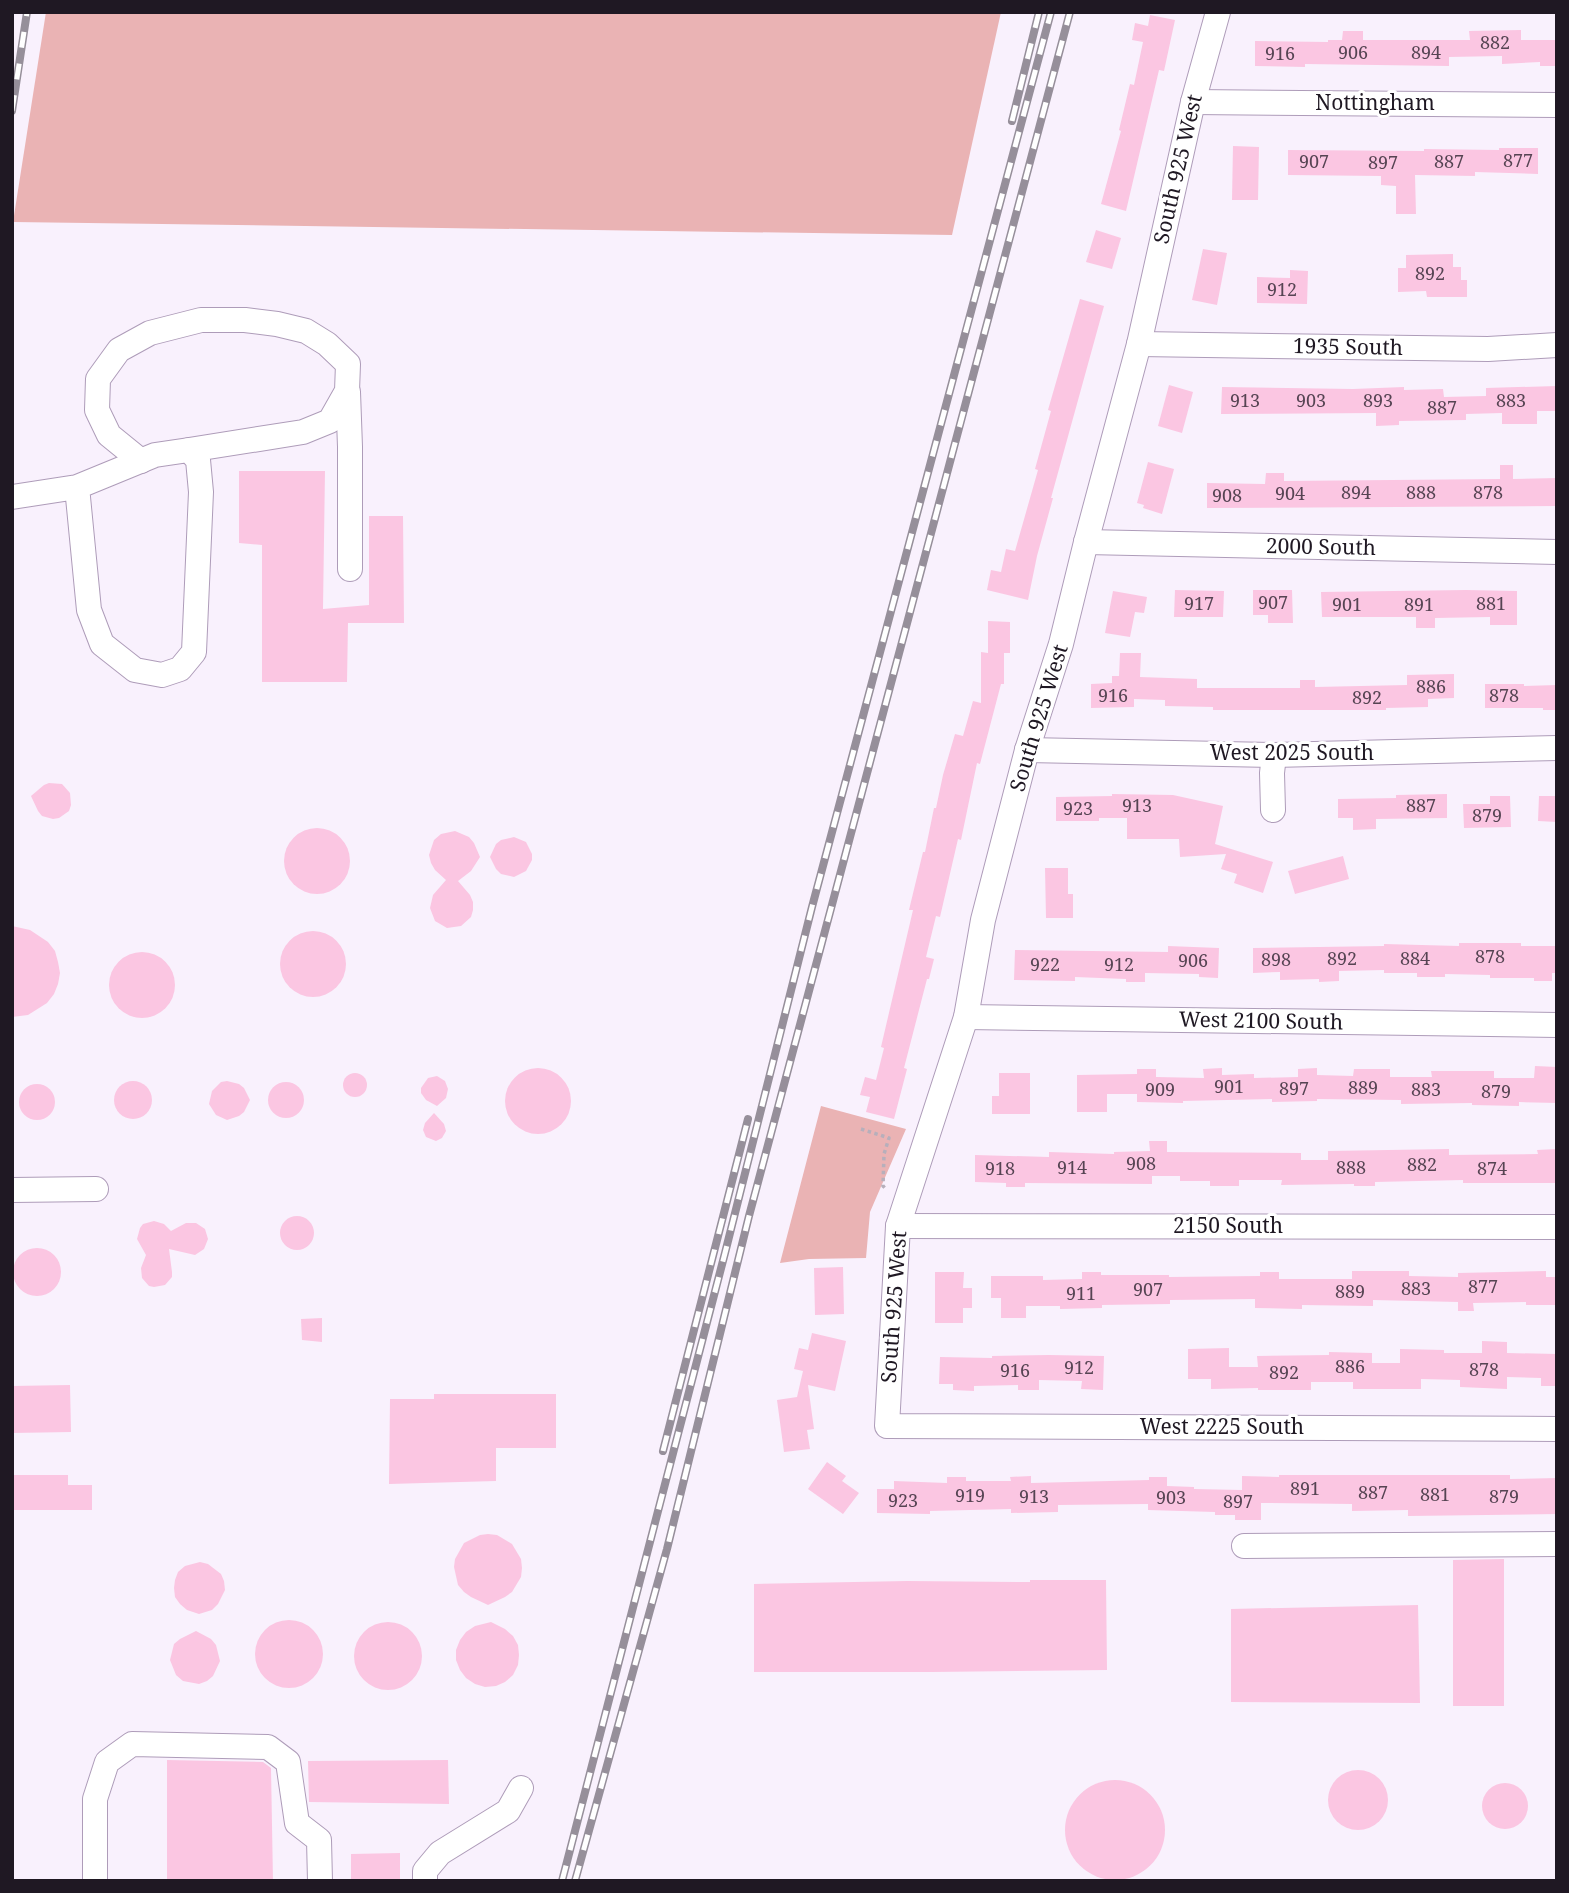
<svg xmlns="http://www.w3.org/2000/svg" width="1569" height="1893" font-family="'Noto Serif',serif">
<rect width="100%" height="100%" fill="#f9f1fd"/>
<g fill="#eab3b4">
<path d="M46,12h955l-49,223 -939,-13z"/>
<path d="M821,1106l85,23 -36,83 -4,46 -57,1 -29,4z"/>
</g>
<g fill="#fbc6e2">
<path d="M1150,15l25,5 -11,51 -5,-1 -33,141 -25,-7 20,-73 -2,-1 11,-46 4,1 9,-43 -11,-2 3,-17 13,3z"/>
<path d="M1521,30v10h36v26h-17v-4l-38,2v-8l-53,1v9l-144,-2v3l-50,-1v-25l73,1v-2h14l1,-9h20v9h107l-1,-9z"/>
<path d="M1233,146l26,1 -1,53h-26z"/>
<path d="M1499,148h39v26l-63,-2v4l-60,-1 1,39h-20v-28l-15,-1v-9l-93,-1v-25l136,1v-2l75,1z"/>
<path d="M1096,230l25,8 -9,31 -26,-7z"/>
<path d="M1203,249l24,4 -10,52 -25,-5z"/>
<path d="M1453,254v13h8v13h6v17h-40l-1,-6 -28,1v-24h8v-13z"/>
<path d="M1290,270l18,1 -1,33 -50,-1v-26l33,1z"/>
<path d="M1080,299l24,7 -53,192h2l-16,58 -9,44 -41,-10 4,-20 10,2 5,-23 9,2 23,-81 -3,-1 16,-58 -3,-1z"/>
<path d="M1169,385l24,7 -11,41 -24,-7z"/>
<path d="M1557,386v25h-20v13h-35v-11l-36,1v6l-67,1v4l-23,1v-13l-155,1 1,-27 131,2 51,-2v3l39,-1 1,8 42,-1v-8z"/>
<path d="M1148,462l26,7 -12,45 -19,-6 1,-3 -7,-2z"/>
<path d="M1500,465h13v14l44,-1v28l-350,2v-25l58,1 1,-11h18v8l216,-2z"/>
<path d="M239,471h86l-2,138 46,-4v-89h34l1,107h-56l-1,59h-85v-137l-23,-2z"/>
<path d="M1175,590l49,1 -1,26h-49z"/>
<path d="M1253,590h39l1,33h-25v-8h-15z"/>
<path d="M1466,590l51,1v34h-27v-8l-55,1v10h-19v-11h-94l-1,-25z"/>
<path d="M1113,591l34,6 -3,16 -9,-1 -5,25 -25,-4z"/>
<path d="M988,621l22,1v31h-6v31h-3l-21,80 -3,-1 -16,77 -3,-1 -18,78 -4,-1 -10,41 8,2 -5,20h-2l-23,89 3,1 -13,50 -28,-7 4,-15 -10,-2 5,-18 11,3 8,-32 -3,-1 32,-137h-4l14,-58h2l9,-44h2l7,-33 12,-41 8,2 10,-35 8,2v-51l7,1z"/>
<path d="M1120,653h21l-1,24 57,2v9h103v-8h15v7l92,-2v-10l47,-1v24l-26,1v8l-42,1v2h-173v-3l-48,-1v-6l-31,-1v8l-43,1v-24l21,-1v-7h7z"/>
<path d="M1485,684h39v2l33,-1v25h-14v-2h-58z"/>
<path d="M49,783l13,1 8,9 1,12 -2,6 -10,7 -6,1 -11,-3 -4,-5 -7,-15 13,-11z"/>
<path d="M1112,794l61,1 50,11 -8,38 58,18 -10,31 -29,-10 3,-9 -16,-5 5,-15 -46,3 -1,-18h-52v-21h-28v3h-43v-24l56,-1z"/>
<path d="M1447,794v24l-71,1v10l-23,1v-12h-15v-19l58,-1v-3z"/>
<path d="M1490,796h20l1,31 -47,1 -1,-24h27z"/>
<path d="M1539,796h18v26l-19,-1z"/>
<circle cx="317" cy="861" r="33"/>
<path d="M455,831l14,6 5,6 6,14 -9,14 -13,10 12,14 3,7v8l-2,7 -10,9 -14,2 -12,-7 -5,-13 3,-13 13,-15 -11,-10 -4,-7 -2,-8 5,-15 7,-6z"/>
<path d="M514,837l12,5 6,12v6l-6,11 -12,6 -13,-3 -5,-5 -6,-12 6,-13 5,-4z"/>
<path d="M1343,856l6,23 -54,15 -7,-23z"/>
<path d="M1045,868h23v26h5v24h-27z"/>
<path d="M12,926l18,4 18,12 7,9 3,11 2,11 -2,11 -4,10 -7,9 -19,12 -16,2z"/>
<circle cx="313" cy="964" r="33"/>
<path d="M1459,943h62v3h36v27h-5v8h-18v-3h-44v-3l-45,-1v3h-28v-4h-33v-3l-45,1v10l-20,1v-3l-39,1v-8l-27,1v-25l131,-2v-2l75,2z"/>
<path d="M1168,946l51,2 -1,30 -19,-1v-3l-54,-1v9h-19v-3l-51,-2v4l-61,-1 1,-30 153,2z"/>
<circle cx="142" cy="985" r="33"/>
<path d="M1535,1066l22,1v36l-38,-1v4l-47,-1v-2l-71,1v-4l-84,-1v2l-45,1v-3l-89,2v2l-46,-1v-8h-30v18h-30v-37l60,-1v-5h19v8l48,1 -1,-9 19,-1v7l32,-1v4l44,-1v-8l19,-1v7l36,1 1,-7h36v8h42l-1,-6h63v7h40z"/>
<circle cx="538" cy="1101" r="33"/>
<path d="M999,1073h31v41h-38v-18h7z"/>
<circle cx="355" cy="1085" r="12"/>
<path d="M437,1076l8,5 3,8 -2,9 -9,8 -11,-6 -5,-7v-5l7,-10z"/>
<path d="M227,1081l12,3 5,4 6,12 -6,12 -5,4 -12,4 -11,-5 -7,-11 3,-13 9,-9z"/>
<circle cx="133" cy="1100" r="19"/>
<circle cx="286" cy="1100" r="18"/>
<circle cx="37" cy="1102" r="18"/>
<path d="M434,1113l10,11 2,7 -4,7 -6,3 -10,-4 -3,-7 2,-7z"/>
<path d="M1149,1141h18v11l134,1v7h27v-9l121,-2v6l89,-1 -1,-4 20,-1 -1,34h-93v-3l-88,2v4h-21v-2l-73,1 1,-5h-43v6h-29v-5h-30v-5h-28v8l-127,-1v4h-19v-4l-31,-1v-27l74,2v-5l65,2v-2l36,-1z"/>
<circle cx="297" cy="1233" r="17"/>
<path d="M154,1221l10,3 7,7 15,-8h10l9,6 3,10 -4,10 -9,6 -26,-6 3,23v5l-7,8 -11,2 -5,-1 -7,-8 -1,-10 5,-13 -9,-16 3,-11 3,-4z"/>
<circle cx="37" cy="1272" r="24"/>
<path d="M843,1267l1,47 -29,1 -1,-47z"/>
<path d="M1352,1271h57v5l49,1v-4l88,-2v6h11v28h-31v-3l-53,1 1,8h-16v-9l-85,-2v6l-71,-1v4l-47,-1v-9l-85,1v4l-68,1v3l-42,1v-3h-34v12h-25v-20h-10v-22h52v4l39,-1v-7h19v3h68v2l91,-1v-4h19v7h73z"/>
<path d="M935,1272h29l-1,16h9v20h-9v15h-28z"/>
<path d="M322,1318v24l-20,-2 -1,-21z"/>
<path d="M812,1333l34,8 -11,50 -27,-6 6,44 -7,1 3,19 -26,3 -7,-52 20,-3 6,-26 -9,-2 5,-21 9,2z"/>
<path d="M1482,1341l25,1v11l50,1v32h-16v-8l-34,-1v12l-47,-2v-7l-39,-1v10h-68v-7h-42v8h-53v-2l-47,1v-10h-23v-30l41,-1v19h29l-1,-11 72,-1v-3l43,1v10h28v-14l44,1v3h38z"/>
<path d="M1049,1355l55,1 -1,34 -22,-1 1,-8 -43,-1v10h-21v-5l-44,1v5l-21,-1v-6h-14l1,-27 52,1v-2z"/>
<path d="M70,1385l1,47 -59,1v-47z"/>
<path d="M434,1394h122v54h-60v33l-107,3 1,-85h44z"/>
<path d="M827,1462l19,14 -4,5 17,12 -16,21 -35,-25z"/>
<path d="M12,1475h56v10h24v25h-80z"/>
<path d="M1279,1475h231v4l47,-1v36l-149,2v-6l-56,1v-7l-91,-1v17h-26v-5h-20v-3l-67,-2v-6l-90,1v7l-47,1v-4l-81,2v3l-53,-1v-24h17v-8l53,2v-6h19v4h45l-1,-4 21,-1v7l118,-3v-3h18v9l27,1v2l48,1v-14l37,1z"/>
<path d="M488,1534l9,1 15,9 9,15 1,9 -1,9 -9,15 -7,5 -17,8 -17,-8 -7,-5 -6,-7 -4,-18 1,-8 9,-16 16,-8z"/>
<path d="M1504,1559v147h-51v-146z"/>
<path d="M200,1562l8,2 13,10 3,7 1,9 -7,14 -6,6 -13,4 -12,-4 -7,-6 -5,-7 -1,-9 1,-8 3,-8 7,-6z"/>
<path d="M1030,1580h76l1,90 -175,2h-178v-88l153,-3 123,1z"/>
<path d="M1418,1605l2,98 -189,-1v-93z"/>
<circle cx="289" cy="1654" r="34"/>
<path d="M491,1622l14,7 8,7 5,9 1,10 -1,10 -5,10 -8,7 -9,4 -11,1 -10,-3 -9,-6 -6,-8 -4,-10v-10l4,-10 6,-8 9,-6z"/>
<circle cx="388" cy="1656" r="34"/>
<path d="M196,1631l15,8 5,6 4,16 -7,15 -6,5 -8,3 -16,-3 -7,-6 -6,-15 4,-16 6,-5z"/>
<path d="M167,1760l96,2 8,6 2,113h-106z"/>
<path d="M448,1760l1,44 -140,-2 -1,-41z"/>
<circle cx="1358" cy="1800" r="30"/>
<circle cx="1115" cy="1830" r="50"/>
<circle cx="1505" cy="1806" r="23"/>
<path d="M400,1853v28h-49v-27z"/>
</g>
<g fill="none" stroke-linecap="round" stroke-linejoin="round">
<defs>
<g id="minor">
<path d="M1218,12l-25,90 -54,242 -53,198 -25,102 -34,106 -44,170 -17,97 -68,209 -11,200 670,3"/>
<path d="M1193,102l364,3"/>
<path d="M1139,344l349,5 69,-4"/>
<path d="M348,392l2,55v122"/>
<path d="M141,461l-32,-26 -12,-25 1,-31 21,-29 31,-17 51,-13h44l32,4 29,7 21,13 21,20 -1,27 -17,30 -27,11 -114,18"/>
<path d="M12,497l65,-10 78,-32 34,-5 9,10 3,32 -7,160 -14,17 -18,6 -27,-5 -33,-26 -13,-34 -12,-123"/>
<path d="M1086,542l471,10"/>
<path d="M1027,750l247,5 283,-7"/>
<path d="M1273,810l-1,-37 2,-18"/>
<path d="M966,1017l591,8"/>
<path d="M12,1190l84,-1"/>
<path d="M898,1226l659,1"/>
<path d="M1244,1546l313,-2"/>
<path d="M95,1881v-82l12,-37 25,-18 136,3 20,15 9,61 22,17 1,41"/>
<path d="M425,1881v-10l15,-18 68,-42 13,-23"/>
</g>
</defs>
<use href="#minor" stroke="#ae9cb9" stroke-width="26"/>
<path stroke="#b7afbb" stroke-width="3.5" stroke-dasharray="3.5 3.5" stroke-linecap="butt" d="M861,1129l28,9 -5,16 -1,32 3,3"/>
<use href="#minor" stroke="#fff" stroke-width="24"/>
<defs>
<g id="rail">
<path d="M12,111l15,-99"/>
<path d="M1012,121l27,-109"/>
<path d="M663,1451l85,-332"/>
<path d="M562,1881l163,-628 87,-346 239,-895"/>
<path d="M575,1881l92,-332 82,-333 321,-1204"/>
</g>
</defs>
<use href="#rail" stroke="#968f9a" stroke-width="8"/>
<use href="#rail" stroke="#fff" stroke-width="5" stroke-dasharray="16" stroke-linecap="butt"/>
</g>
<g text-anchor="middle" stroke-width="6" stroke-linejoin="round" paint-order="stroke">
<g font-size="18" fill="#564453">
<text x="1495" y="49">882</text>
<text x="1353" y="59">906</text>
<text x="1426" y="59">894</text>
<text x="1280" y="60">916</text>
<text x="1518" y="167">877</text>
<text x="1314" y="168">907</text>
<text x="1449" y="168">887</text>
<text x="1383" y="169">897</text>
<text x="1430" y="280">892</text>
<text x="1282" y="296">912</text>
<text x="1245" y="407">913</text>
<text x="1311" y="407">903</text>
<text x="1378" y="407">893</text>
<text x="1511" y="407">883</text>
<text x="1442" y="414">887</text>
<text x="1356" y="499">894</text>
<text x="1421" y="499">888</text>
<text x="1488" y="499">878</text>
<text x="1290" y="500">904</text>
<text x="1227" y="502">908</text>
<text x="1273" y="609">907</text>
<text x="1199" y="610">917</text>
<text x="1491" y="610">881</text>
<text x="1347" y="611">901</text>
<text x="1419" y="611">891</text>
<text x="1431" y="693">886</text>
<text x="1113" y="702">916</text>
<text x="1504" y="702">878</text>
<text x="1367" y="704">892</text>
<text x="1137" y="812">913</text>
<text x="1421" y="812">887</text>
<text x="1078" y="815">923</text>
<text x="1487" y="822">879</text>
<text x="1490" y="963">878</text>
<text x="1342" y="965">892</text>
<text x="1415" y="965">884</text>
<text x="1276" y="966">898</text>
<text x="1193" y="967">906</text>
<text x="1045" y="971">922</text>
<text x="1119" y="971">912</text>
<text x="1229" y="1093">901</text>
<text x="1363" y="1094">889</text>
<text x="1294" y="1095">897</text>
<text x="1160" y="1096">909</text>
<text x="1426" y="1096">883</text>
<text x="1496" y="1098">879</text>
<text x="1141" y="1170">908</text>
<text x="1422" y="1171">882</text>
<text x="1072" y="1174">914</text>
<text x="1351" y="1174">888</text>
<text x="1000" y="1175">918</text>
<text x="1492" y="1175">874</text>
<text x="1483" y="1293">877</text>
<text x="1416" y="1295">883</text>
<text x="1148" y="1296">907</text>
<text x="1350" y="1298">889</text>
<text x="1081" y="1300">911</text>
<text x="1350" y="1373">886</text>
<text x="1079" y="1374">912</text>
<text x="1484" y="1376">878</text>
<text x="1015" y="1377">916</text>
<text x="1284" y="1379">892</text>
<text x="1305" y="1495">891</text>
<text x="1373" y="1499">887</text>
<text x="1435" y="1501">881</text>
<text x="970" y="1502">919</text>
<text x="1034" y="1503">913</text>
<text x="1504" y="1503">879</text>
<text x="1171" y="1504">903</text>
<text x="903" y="1507">923</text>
<text x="1238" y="1508">897</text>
</g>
<g font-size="21" fill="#1f1823" stroke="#fff">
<text x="1375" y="110">Nottingham</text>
<text transform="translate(1178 169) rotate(-77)" y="7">South 925 West</text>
<text transform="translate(1348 347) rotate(1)" y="7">1935 South</text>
<text transform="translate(1321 547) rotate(1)" y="7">2000 South</text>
<text transform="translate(1039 718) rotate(-73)" y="7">South 925 West</text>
<text x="1292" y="760">West 2025 South</text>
<text transform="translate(1261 1021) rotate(1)" y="7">West 2100 South</text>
<text x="1228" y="1233">2150 South</text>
<text transform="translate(894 1307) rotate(-86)" y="7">South 925 West</text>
<text x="1222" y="1434">West 2225 South</text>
</g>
</g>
<rect width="1569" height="1893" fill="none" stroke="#1f1823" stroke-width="28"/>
</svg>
